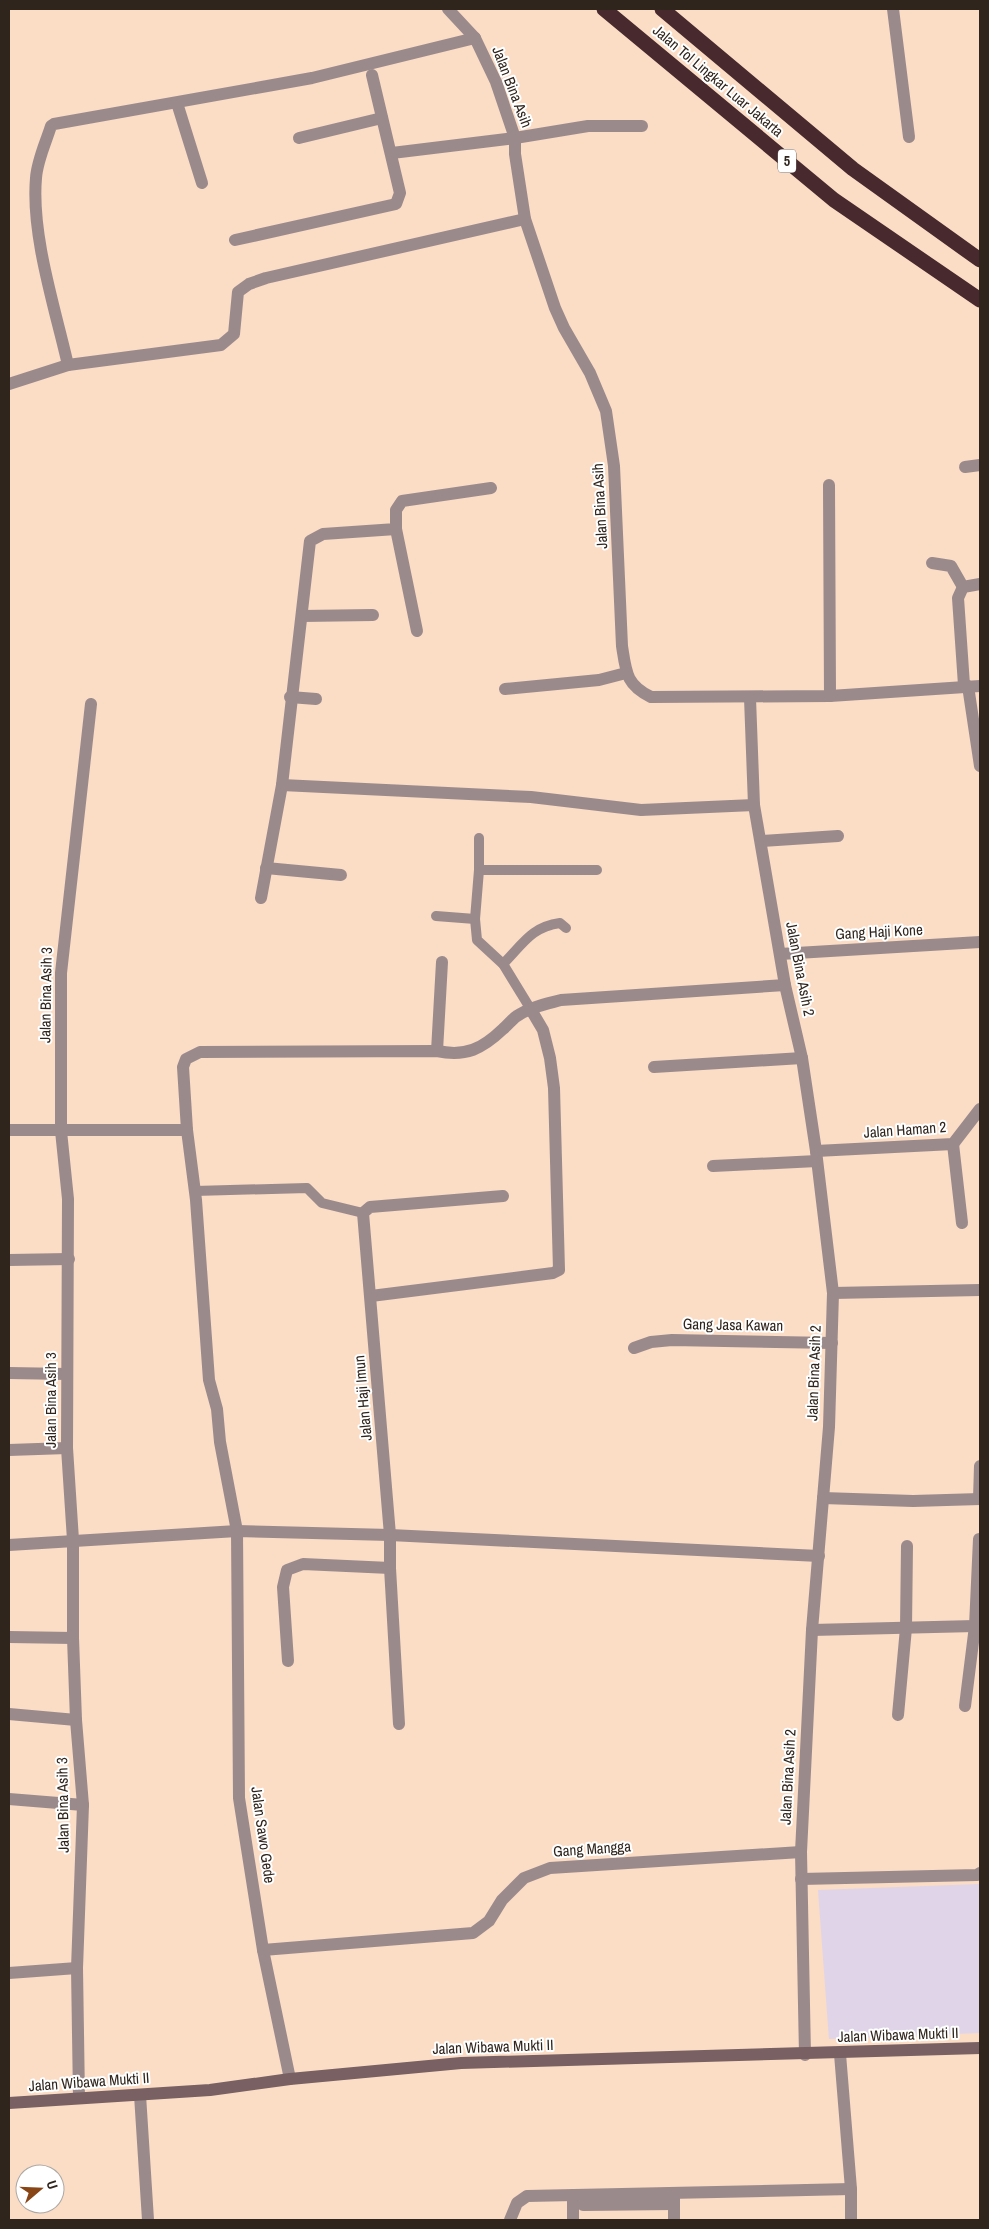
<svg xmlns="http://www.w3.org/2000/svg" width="989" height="2229" font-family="'Archivo Narrow',sans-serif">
<rect width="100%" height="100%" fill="#fbdcc5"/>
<path fill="#dfd4e8" d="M980,1884v149l-151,6 -11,-149z"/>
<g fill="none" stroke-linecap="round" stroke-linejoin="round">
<g stroke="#9b8a8c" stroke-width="10">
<path d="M479,838v32"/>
<path d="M436,916l39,3"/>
<path d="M503,964c20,-20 28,-37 57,-41l6,5"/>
<path d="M530,1008l-27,-44 -26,-24 -2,-21 4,-49h118"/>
<path d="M195,1191l112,-3 15,15 41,10"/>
</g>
<g stroke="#9b8a8c" stroke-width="12">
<path d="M448,9l27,29 21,44 19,56v16l10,65 30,89 9,20 26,45 16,38 8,55 8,180c4,26 4,39 29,51l179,-1 150,-10"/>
<path d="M893,9l16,128"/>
<path d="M177,103l25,80"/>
<path d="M299,138l83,-20"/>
<path d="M392,153l123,-15 73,-12h54"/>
<path d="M235,240l161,-36 4,-11 -28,-118"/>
<path d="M68,365c-13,-57 -37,-130 -32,-187 1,-17 10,-36 15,-52l3,-2 258,-46 163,-40"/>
<path d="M9,384l59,-19 153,-20 13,-11 4,-42 11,-8 17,-6 259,-59"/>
<path d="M965,467l15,-2"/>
<path d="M829,485l1,211"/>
<path d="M396,529l21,102"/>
<path d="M932,563l19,3 12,21"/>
<path d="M302,616l71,-1"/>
<path d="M964,685l-6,-87 5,-11 17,-3"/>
<path d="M968,686l12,80"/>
<path d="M505,689l94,-9 27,-7"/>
<path d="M290,697l26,2"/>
<path d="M750,698l4,107 31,180 17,73 14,93 17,142 -4,134 -17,203 -11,222 4,203"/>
<path d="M282,785l249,12 110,13 113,-5"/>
<path d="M762,841l76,-5"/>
<path d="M266,868l75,7"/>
<path d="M261,898l21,-113 28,-244 13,-7 73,-5v-19l6,-9 89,-13"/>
<path d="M780,954l200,-12"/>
<path d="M437,1051l5,-89"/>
<path d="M654,1067l148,-9"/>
<path d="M9,1130h178"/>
<path d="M953,1144l9,79"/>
<path d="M816,1151l137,-7 27,-35"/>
<path d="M713,1166l104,-5"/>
<path d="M9,1260l60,-1"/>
<path d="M833,1293l147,-3"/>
<path d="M371,1296l182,-23 6,-3 -5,-182 -4,-30 -7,-28 -13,-22"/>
<path d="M634,1348l17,-6 21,-2 160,3"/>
<path d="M9,1373l58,1"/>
<path d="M9,1450l58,-2"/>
<path d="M823,1498l90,3 67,-2"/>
<path d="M979,1499l1,-33"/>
<path d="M9,1545l228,-14 153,4 429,21"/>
<path d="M812,1630l163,-4"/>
<path d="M9,1637l64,1"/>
<path d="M288,1661l-5,-74 4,-17 16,-6 87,4"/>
<path d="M965,1706l10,-80 4,-87"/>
<path d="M9,1714l67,6"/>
<path d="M898,1715l8,-87 1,-82"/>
<path d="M399,1724l-9,-156v-33l-27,-322 7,-6 133,-11"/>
<path d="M9,1799l74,6"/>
<path d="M801,1879l176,-4 3,-2"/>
<path d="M263,1950l210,-17 16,-12 13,-21 22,-22 26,-10 251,-16"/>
<path d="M9,1973l68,-5"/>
<path d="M840,2054l11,135v31"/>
<path d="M290,2079l-27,-129 -24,-152 -2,-267 -17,-89 -3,-33 -8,-29 -13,-180 -9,-70 -4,-63 3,-8 14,-7 237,-1c29,6 45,-2 66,-22 5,-4 9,-10 14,-13 13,-9 29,-12 44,-16l224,-15"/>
<path d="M140,2095l8,125"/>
<path d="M79,2098l-2,-130 6,-163 -7,-85 -3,-82v-98l-6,-92 1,-249 -7,-68v-158l30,-269"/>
<path d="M573,2195v25"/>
<path d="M583,2205l91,-1"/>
<path d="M510,2220l7,-17 10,-7 324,-7"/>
<path d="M674,2220v-24"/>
</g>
<path stroke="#786063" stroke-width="12" d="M9,2103l201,-13 80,-11 171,-16 519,-15"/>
<g stroke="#48292e" stroke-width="15">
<path d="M604,9l230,191 146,100"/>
<path d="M662,9l191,160 127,91"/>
</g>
</g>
<g text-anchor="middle" stroke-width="4" stroke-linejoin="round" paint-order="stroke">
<rect fill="#fff" stroke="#6e6660" stroke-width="1" x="778" y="149.5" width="18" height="23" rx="4"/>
<g font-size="14" font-weight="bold" fill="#30251c">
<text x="787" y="166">5</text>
</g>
<g font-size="15" fill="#30251c" stroke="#fff">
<text transform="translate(718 81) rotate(40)" y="5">Jalan Tol Lingkar Luar Jakarta</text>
<text transform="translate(512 87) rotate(69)" y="5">Jalan Bina Asih</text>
<text transform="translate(600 506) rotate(-93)" y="5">Jalan Bina Asih</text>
<text transform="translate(879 932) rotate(-3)" y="5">Gang Haji Kone</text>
<text transform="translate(800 969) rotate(79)" y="5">Jalan Bina Asih 2</text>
<text transform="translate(46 995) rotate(-89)" y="5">Jalan Bina Asih 3</text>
<text transform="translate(905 1130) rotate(-4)" y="5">Jalan Haman 2</text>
<text transform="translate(733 1325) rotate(1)" y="5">Gang Jasa Kawan</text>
<text transform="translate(814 1373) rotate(-88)" y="5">Jalan Bina Asih 2</text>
<text transform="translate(363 1398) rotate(-95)" y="5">Jalan Haji Imun</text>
<text transform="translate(51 1400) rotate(-90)" y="5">Jalan Bina Asih 3</text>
<text transform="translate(788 1777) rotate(-87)" y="5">Jalan Bina Asih 2</text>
<text transform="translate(63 1805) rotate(-91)" y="5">Jalan Bina Asih 3</text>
<text transform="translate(263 1835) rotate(82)" y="5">Jalan Sawo Gede</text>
<text transform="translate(592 1849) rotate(-4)" y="5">Gang Mangga</text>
<text transform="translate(898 2035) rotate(-2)" y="5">Jalan Wibawa Mukti II</text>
<text transform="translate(493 2047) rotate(-2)" y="5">Jalan Wibawa Mukti II</text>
<text transform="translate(89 2082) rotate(-4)" y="5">Jalan Wibawa Mukti II</text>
</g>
</g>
<rect width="989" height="2229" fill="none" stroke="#30251c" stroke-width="20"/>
<g transform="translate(40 2189) rotate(71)"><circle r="24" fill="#ffffff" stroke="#aca8a4"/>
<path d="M0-4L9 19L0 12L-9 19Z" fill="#884516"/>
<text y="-8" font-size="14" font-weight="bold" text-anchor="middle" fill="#30251c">U</text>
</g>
</svg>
